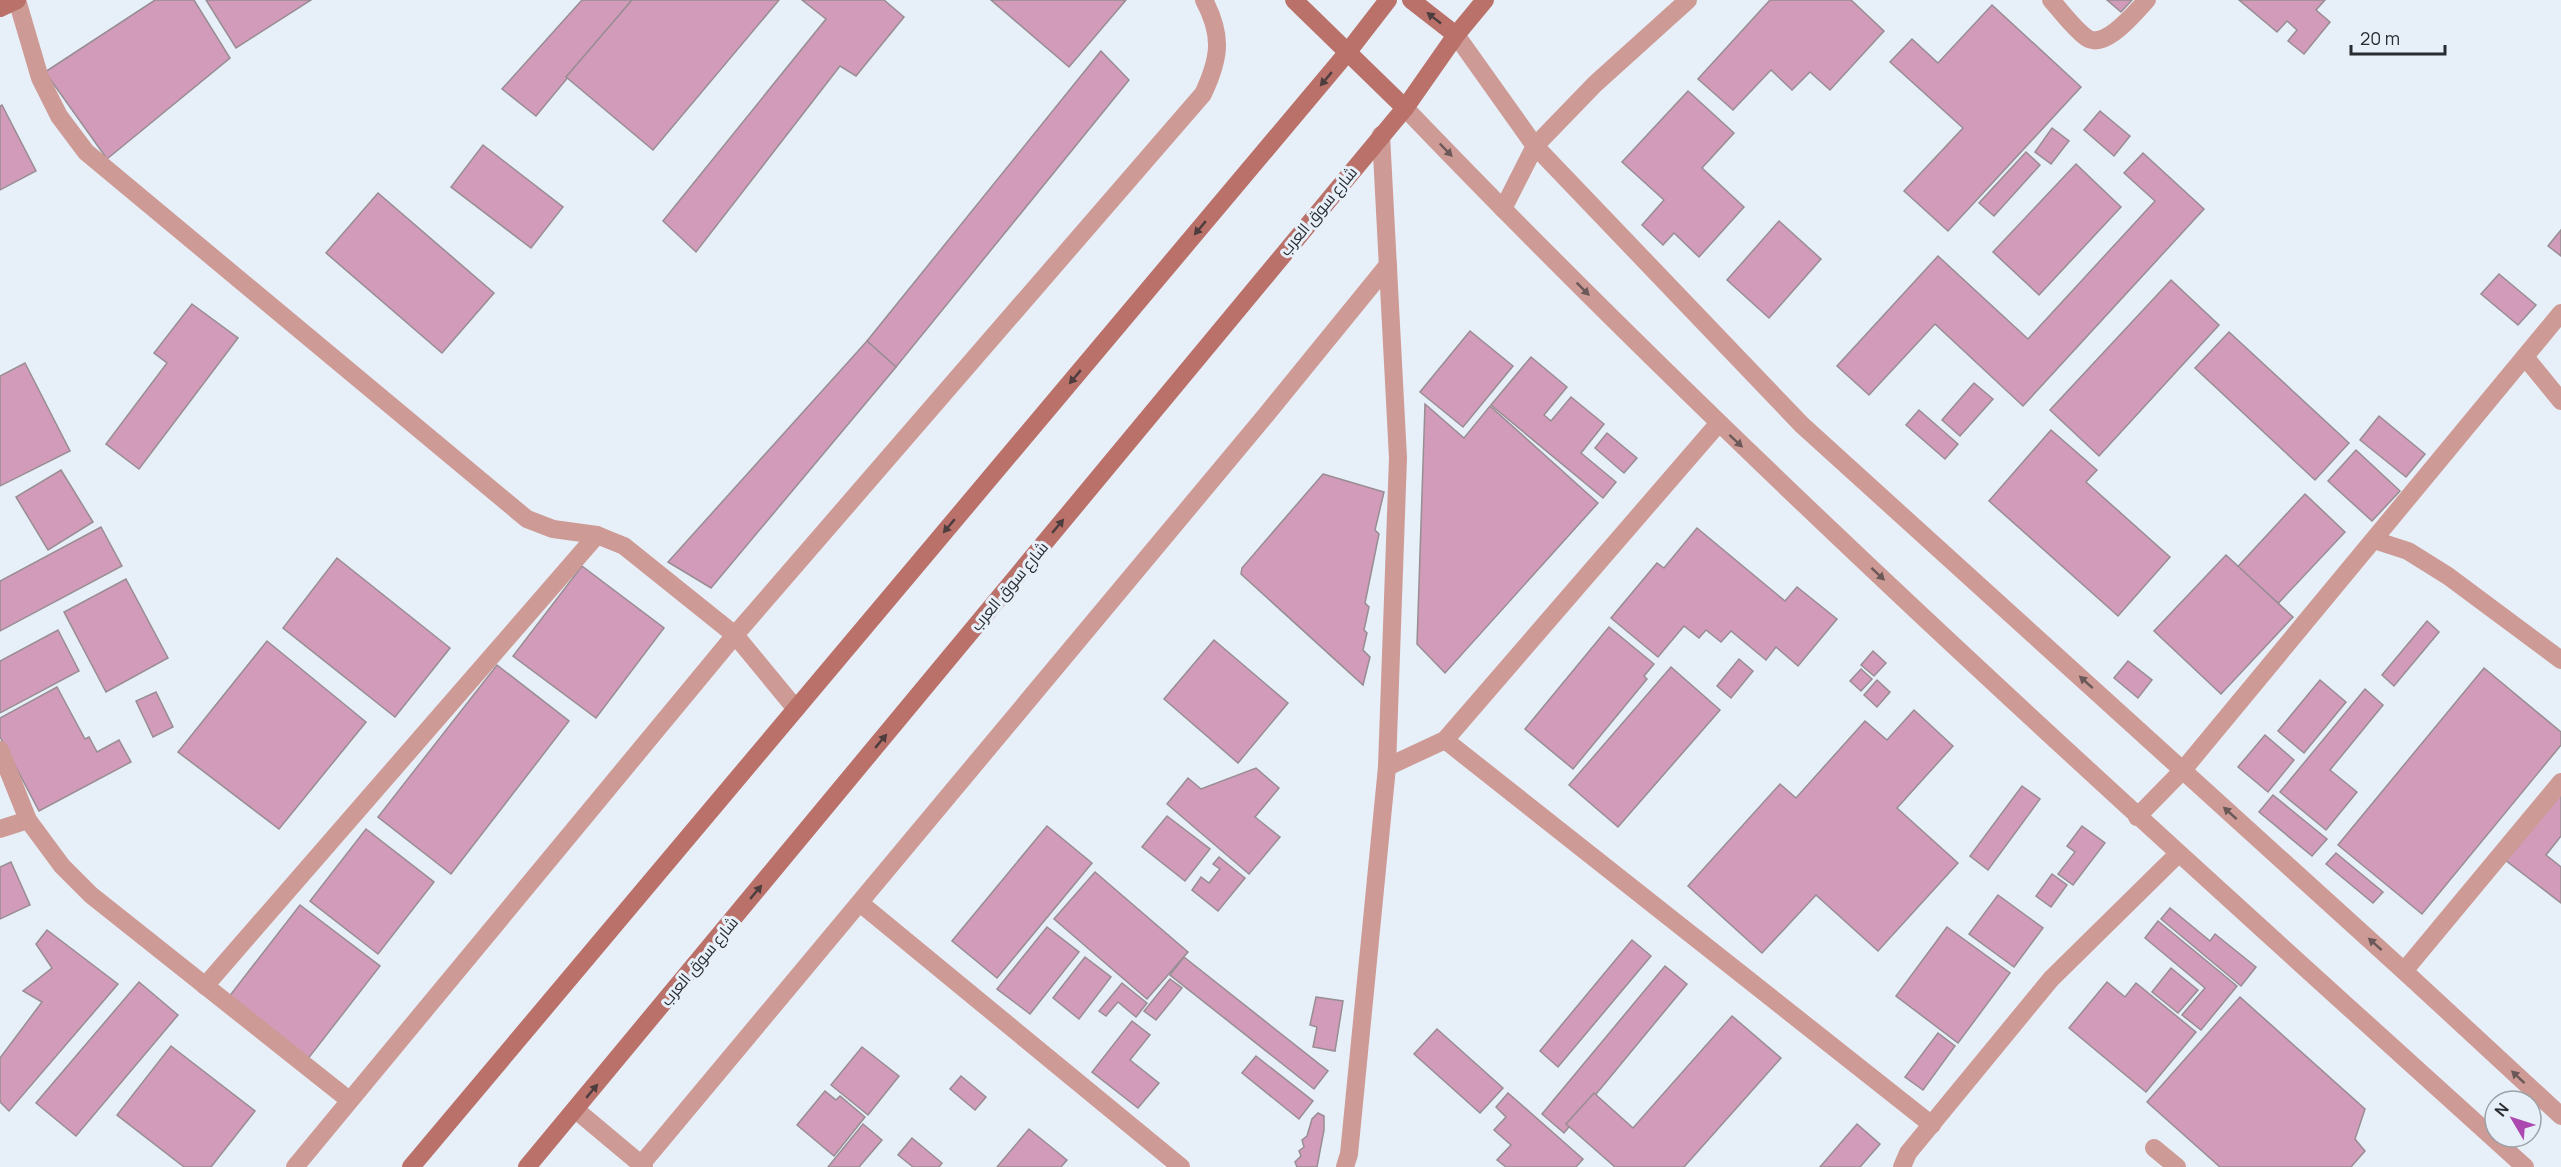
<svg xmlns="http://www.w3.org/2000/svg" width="2561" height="1167" font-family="Manrope,Cairo,sans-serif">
<rect width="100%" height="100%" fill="#e7eff8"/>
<g fill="#d19bb9" stroke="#988d93" stroke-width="1.5">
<path d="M155,0h39l36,58 -123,101 -62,-87z"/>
<path d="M206,0h105l-75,48z"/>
<path d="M582,0h50l-96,116 -34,-27z"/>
<path d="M632,0h147l-126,150 -87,-73z"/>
<path d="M802,0h82l20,17 -48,59 -16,-10 -144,186 -33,-31 163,-202z"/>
<path d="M991,0h135l-57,67z"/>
<path d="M1770,0h81l33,31 -54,59 -20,-18 -18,18 -21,-20 -38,40 -35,-31z"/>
<path d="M2107,0h25l-11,12z"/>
<path d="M2239,0h86l-9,10 14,12 -26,32 -16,-13 9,-11 -10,-9 -10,11z"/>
<path d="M1992,5l89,82 -133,144 -44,-40 59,-63 -73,-66 22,-23 26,24z"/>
<path d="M1101,51l28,29 -233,287 -29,-26z"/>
<path d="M1688,91l46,42 -32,35 42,39 -45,50 -25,-24 -11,12 -21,-20 22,-25 -42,-38z"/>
<path d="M2,105l34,66 -36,19v-84z"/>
<path d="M2100,111l30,25 -16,20 -30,-26z"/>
<path d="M2052,128l17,13 -18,23 -16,-12z"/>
<path d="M483,145l80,62 -32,41 -80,-61z"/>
<path d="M2026,152l14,13 -46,51 -15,-13z"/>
<path d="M2143,153l61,56 -181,197 -88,-82 -66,71 -32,-29 101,-110 90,83 127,-138 -31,-28z"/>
<path d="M2076,164l45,43 -82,88 -46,-43z"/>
<path d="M378,193l116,100 -52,60 -116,-100z"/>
<path d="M1779,221l42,38 -52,59 -42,-38z"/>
<path d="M2561,230v26l-13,-10z"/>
<path d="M2499,274l37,31 -18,20 -37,-31z"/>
<path d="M2171,280l48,45 -120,131 -49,-46z"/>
<path d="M192,304l46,34 -99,131 -33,-25 61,-81 -13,-10z"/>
<path d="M1470,331l43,35 -50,61 -43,-35z"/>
<path d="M2229,332l120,111 -34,37 -120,-112z"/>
<path d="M867,341l29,26 -185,221 -43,-26z"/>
<path d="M1531,357l36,30 -23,28 7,6 20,-24 33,27 -23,29 35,29 -13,16 -112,-93z"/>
<path d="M25,363l45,88 -70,35v-110z"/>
<path d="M1974,383l19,16 -33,37 -18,-16z"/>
<path d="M1425,404l39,34 26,-32 108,97 -153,170 -28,-29z"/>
<path d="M1919,410l39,34 -13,15 -39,-34z"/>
<path d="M2379,416l46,38 -19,23 -46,-37z"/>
<path d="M2051,430l46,40 -11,12 84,75 -52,59 -129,-115z"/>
<path d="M1607,433l30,25 -13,15 -29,-25z"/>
<path d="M2356,450l44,41 -28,30 -44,-40z"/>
<path d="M61,470l32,52 -45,28 -32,-53z"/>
<path d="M1323,474l61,18 -9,38 4,4 -14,69 4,4 -5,23 3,3 -4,17 7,7 -7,28 -122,-111 1,-6z"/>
<path d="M2305,494l40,38 -74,79 -40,-37z"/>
<path d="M101,527l21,39 -122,65v-50z"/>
<path d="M1697,528l88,73 12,-14 40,32 -39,47 -22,-19 -10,13 -35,-29 -10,11 -15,-12 -7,8 -15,-12 -26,31 -47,-39 46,-55 7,5z"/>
<path d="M2226,555l67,62 -72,77 -67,-63z"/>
<path d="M337,558l113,90 -55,69 -112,-89z"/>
<path d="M582,566l82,62 -68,90 -83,-62z"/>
<path d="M126,579l42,79 -62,34 -42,-80z"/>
<path d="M2427,621l12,11 -45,54 -12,-11z"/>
<path d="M1609,627l45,37 -10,12 3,3 -74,90 -48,-40z"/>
<path d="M58,630l21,41 -79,42v-52z"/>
<path d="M1214,640l74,63 -50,60 -74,-64z"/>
<path d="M267,641l99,81 -87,107 -101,-77z"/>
<path d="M1873,651l13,12 -12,13 -13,-11z"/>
<path d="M1739,659l14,12 -22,27 -14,-12z"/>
<path d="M2128,661l24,19 -14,18 -24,-20z"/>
<path d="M497,665l72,56 -118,153 -73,-57z"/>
<path d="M1671,667l49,43 -102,117 -49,-42z"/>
<path d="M2484,668l77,64v13l-139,169 -84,-69z"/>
<path d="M1861,669l11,10 -11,12 -11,-10z"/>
<path d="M1877,680l13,12 -13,15 -13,-12z"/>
<path d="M2320,680l26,22 -42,51 -26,-22z"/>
<path d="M57,687l28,52 4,-2 8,15 22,-12 12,22 -92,49 -39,-74v-19z"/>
<path d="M2365,689l18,16 -53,65 27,22 -31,38 -46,-38z"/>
<path d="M156,692l17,35 -20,10 -17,-36z"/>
<path d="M1914,710l39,36 -56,62 61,55 -80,88 -62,-56 -54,58 -74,-67 92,-102 16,14 69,-77 22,19z"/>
<path d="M2265,735l29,25 -26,32 -30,-25z"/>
<path d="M1256,768l23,20 -24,29 25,20 -31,37 -82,-70 21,-26 13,11z"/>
<path d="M2022,786l18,13 -52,71 -18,-14z"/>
<path d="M2561,786v50l-15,19 15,12v36l-57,-44z"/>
<path d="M2273,795l54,44 -15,17 -53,-44z"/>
<path d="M1167,816l43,33 -25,32 -43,-34z"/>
<path d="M1047,826l45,37 -95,115 -45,-37z"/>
<path d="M2082,826l23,17 -32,42 -15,-11 17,-22 -8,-6z"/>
<path d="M366,829l68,53 -56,72 -68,-53z"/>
<path d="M2336,853l47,39 -10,11 -47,-39z"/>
<path d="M1219,857l26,21 -27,33 -26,-21 9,-13 8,6 11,-14 -7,-5z"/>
<path d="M11,862l19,43 -30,14v-52z"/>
<path d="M1095,872l93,80 -41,47 -93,-80z"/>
<path d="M2052,874l15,11 -16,22 -15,-11z"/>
<path d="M1998,895l45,33 -29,39 -45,-33z"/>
<path d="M300,905l80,61 -73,94 -79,-62z"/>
<path d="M2170,908l40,33 5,-7 41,33 -15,19 -80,-67z"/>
<path d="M2158,921l79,65 -36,44 -19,-15 23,-27 -60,-50z"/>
<path d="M1047,927l32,25 -49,62 -33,-25z"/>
<path d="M1947,927l63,46 -52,70 -62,-47z"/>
<path d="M47,930l71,54 -109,127 -9,-9v-44l42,-56 -19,-11 29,-23 -16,-24z"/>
<path d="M1632,940l19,16 -93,111 -18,-16z"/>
<path d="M1085,957l26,20 -32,42 -26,-21z"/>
<path d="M1184,957l144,114 -14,18 -144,-114z"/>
<path d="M1665,966l22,18 -123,149 -22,-19z"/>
<path d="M2171,968l27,22 -20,23 -26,-21z"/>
<path d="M1170,979l12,9 -26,32 -12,-9z"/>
<path d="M139,982l39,33 -102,121 -40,-33z"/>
<path d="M2107,982l18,15 11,-14 60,49 -50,60 -77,-64z"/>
<path d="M1122,983l25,20 -11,14 -18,-15 -12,14 -7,-5z"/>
<path d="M1316,997l27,4 -8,50 -22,-4 4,-20 -7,-2z"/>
<path d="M2240,997l125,112 -10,30 10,12 -14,16h-131l-73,-65z"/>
<path d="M1732,1016l49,42 -97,109h-69l-49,-43 28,-31 39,35z"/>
<path d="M1132,1021l18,14 -20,25 29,23 -21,25 -46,-36z"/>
<path d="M1437,1029l66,59 -23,25 -66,-59z"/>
<path d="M1938,1033l17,13 -32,44 -18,-13z"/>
<path d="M171,1046l84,65 -44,56h-27l-67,-52z"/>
<path d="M862,1047l37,29 -31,39 -37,-30z"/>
<path d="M1256,1056l57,45 -14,18 -57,-46z"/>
<path d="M961,1076l25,21 -11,13 -25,-21z"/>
<path d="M825,1091l11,9 4,-4 25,21 -31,39 -37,-31z"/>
<path d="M1508,1093l75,66 -7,8h-70l-9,-7 14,-15 -17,-15 12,-13 -10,-10z"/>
<path d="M1318,1113l6,3v14l-7,37h-20l-2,-5 6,-6 -2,-5 5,-4 -2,-7 5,-4 5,-17z"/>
<path d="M863,1124l19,16 -23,27h-31z"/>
<path d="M1857,1124l23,20 -20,23h-40z"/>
<path d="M1029,1129l38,31 -6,7h-64z"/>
<path d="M912,1138l30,25 -3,4h-26l-15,-12z"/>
</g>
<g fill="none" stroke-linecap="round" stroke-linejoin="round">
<g stroke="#cd9a95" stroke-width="18">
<path d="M17,0l23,78 19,38 27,36 441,367 26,10 44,6 27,11 111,89 61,74"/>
<path d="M2051,0c11,12 23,29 36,38 19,12 48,-26 60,-38"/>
<path d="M1456,35l79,111 267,279 602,546 157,145"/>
<path d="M1405,108c356,371 739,714 1120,1059"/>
<path d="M1503,209l32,-63 60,-62 93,-84"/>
<path d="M2525,357l36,44"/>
<path d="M2374,540l34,11 40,25 113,84"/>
<path d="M1445,740l487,385"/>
<path d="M0,750l28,70 34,46 29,29 258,205"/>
<path d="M1387,767l58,-27 273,-316"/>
<path d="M2137,817l46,-47 378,-457"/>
<path d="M0,829l28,-9"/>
<path d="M860,903l321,264"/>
<path d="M2404,971l157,-189"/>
<path d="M205,986l392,-451"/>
<path d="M576,1110l68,57"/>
<path d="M2154,1148l23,19"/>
<path d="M295,1167l440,-532 468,-541c17,-36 20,-58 1,-94"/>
<path d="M639,1167l627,-752 122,-150"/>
<path d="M1345,1167l4,-13 38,-387 11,-309 -17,-323"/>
<path d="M1902,1167l6,-14 143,-174 127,-125"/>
</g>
<g stroke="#b9716a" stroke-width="18">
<path d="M1294,0l111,108"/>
<path d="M1411,0l45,35"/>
<path d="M0,8l17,-8"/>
<path d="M411,1167l936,-1114 41,-53"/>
<path d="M527,1167l878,-1059 51,-73 29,-35"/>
</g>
</g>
<defs><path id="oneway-solid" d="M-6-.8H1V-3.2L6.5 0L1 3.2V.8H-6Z" transform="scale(1.5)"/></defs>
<g fill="#4d3d3e">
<use href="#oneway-solid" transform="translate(1434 18) rotate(-142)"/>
<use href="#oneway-solid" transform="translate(1326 79) rotate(130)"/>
<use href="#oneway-solid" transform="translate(1200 228) rotate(130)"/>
<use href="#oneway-solid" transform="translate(1075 377) rotate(130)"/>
<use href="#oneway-solid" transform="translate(949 526) rotate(130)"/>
<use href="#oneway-solid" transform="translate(1058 526) rotate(-50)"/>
<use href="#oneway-solid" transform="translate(881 741) rotate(-50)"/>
<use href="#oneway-solid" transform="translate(756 892) rotate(-50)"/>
<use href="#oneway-solid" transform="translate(592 1091) rotate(-50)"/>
</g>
<g fill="#6b5858">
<use href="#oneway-solid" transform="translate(1446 150) rotate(46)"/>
<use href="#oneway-solid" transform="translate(1583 289) rotate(45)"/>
<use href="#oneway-solid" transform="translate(1736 441) rotate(43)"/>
<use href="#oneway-solid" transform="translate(1878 574) rotate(43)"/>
<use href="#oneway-solid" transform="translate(2086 682) rotate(-138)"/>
<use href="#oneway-solid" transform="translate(2230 813) rotate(-138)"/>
<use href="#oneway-solid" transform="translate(2375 944) rotate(-138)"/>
<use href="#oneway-solid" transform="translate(2518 1077) rotate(-137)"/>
</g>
<g text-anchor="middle" stroke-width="6" stroke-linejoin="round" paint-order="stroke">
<g font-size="16" fill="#292c30" stroke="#e7eff8">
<text transform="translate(1318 211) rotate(-50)" y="6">شارع سوق العرب</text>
<text transform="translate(1009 586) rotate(-50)" y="6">شارع سوق العرب</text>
<text transform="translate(699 961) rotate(-50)" y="6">شارع سوق العرب</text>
</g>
</g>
<g transform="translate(2513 1119) rotate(309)"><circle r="28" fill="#e7eff8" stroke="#9ba1a8" stroke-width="1.5"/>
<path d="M0-4.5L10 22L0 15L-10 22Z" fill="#ac49b0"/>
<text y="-9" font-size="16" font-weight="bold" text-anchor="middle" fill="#292c30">N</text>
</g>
<path d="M2351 45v9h94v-9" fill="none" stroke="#292c30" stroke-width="3"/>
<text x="2360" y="45" font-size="18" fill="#292c30" stroke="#e7eff8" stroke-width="4.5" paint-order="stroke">20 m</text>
</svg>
